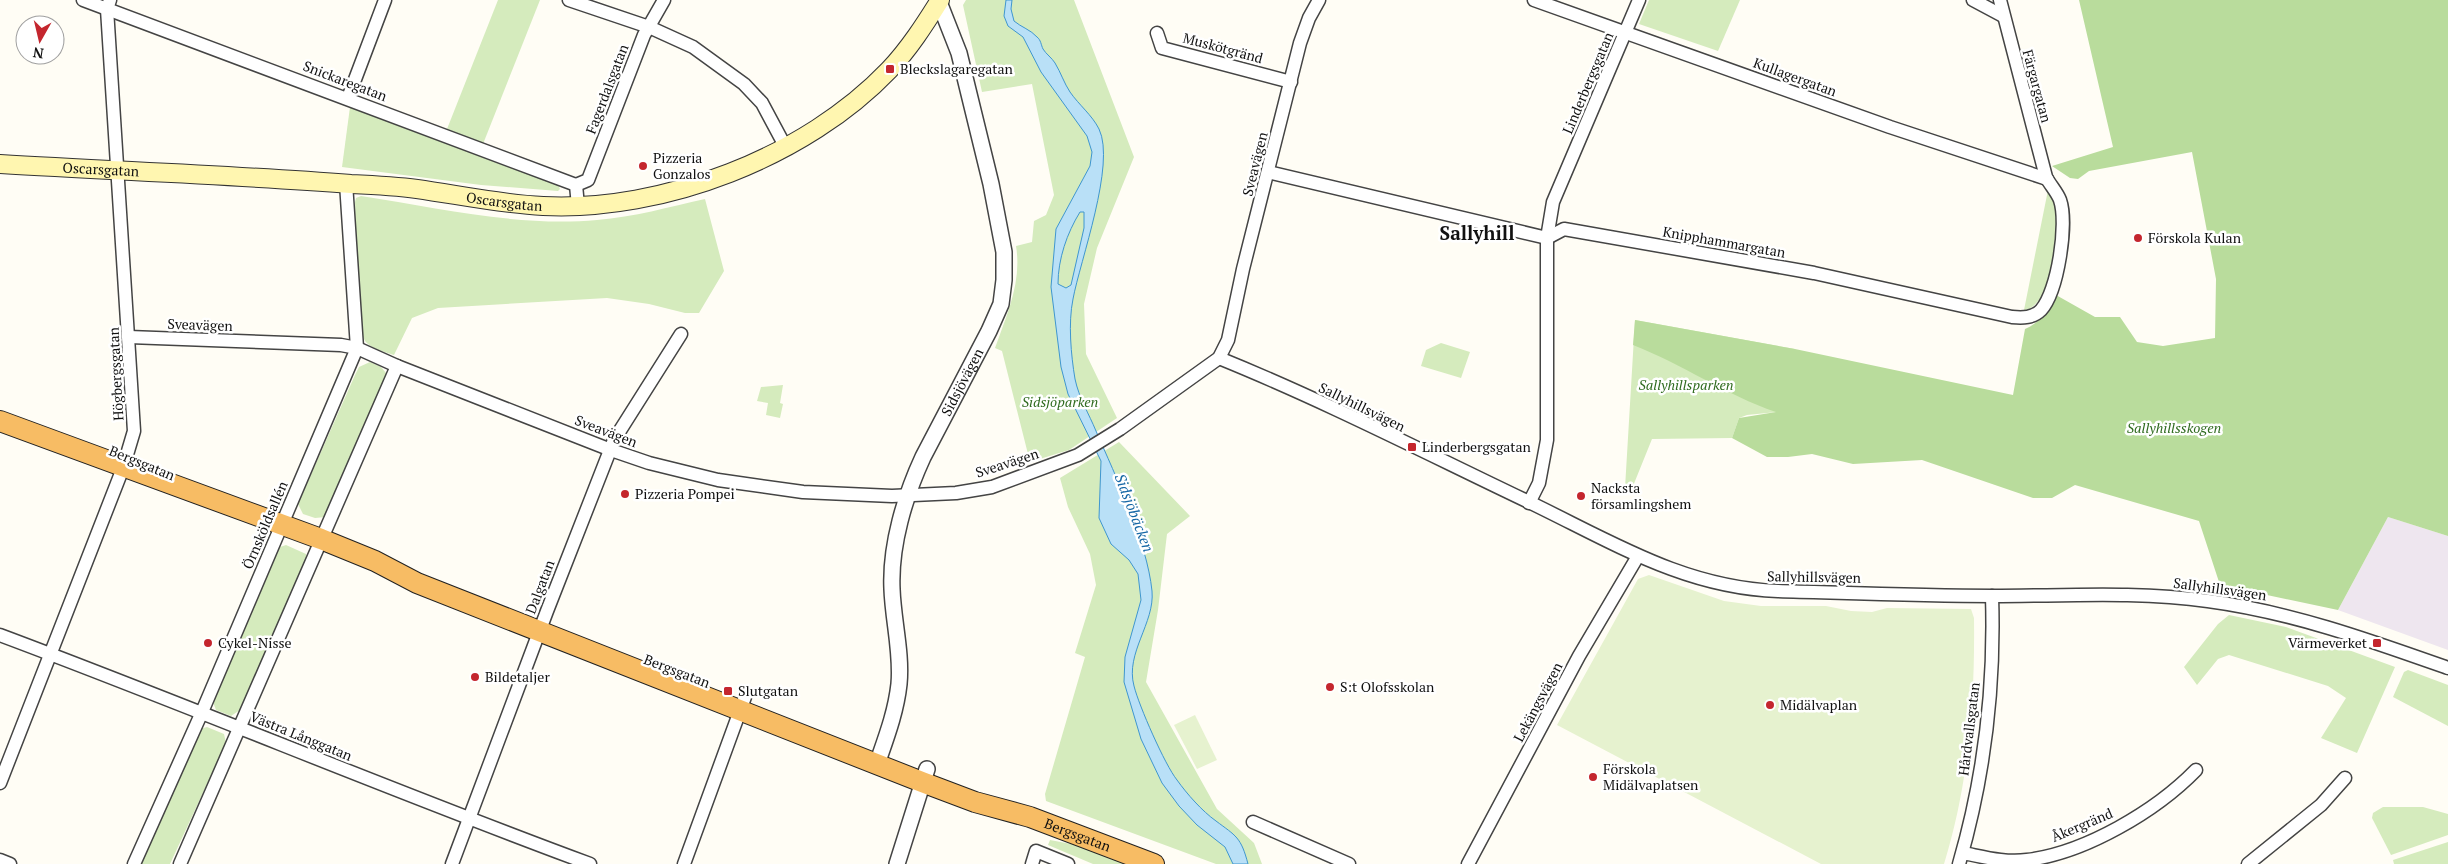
<svg xmlns="http://www.w3.org/2000/svg" width="2448" height="864" font-family="'PT Serif',serif">
<rect width="100%" height="100%" fill="#fffdf5"/>
<path fill="#eee6ef" d="M2388,517l60,19v114l-110,-40z"/>
<g fill="#d5ebbd">
<path d="M498,0h42l-57,144 -36,-15z"/>
<path d="M966,0h108l60,157 -37,91 -13,56 2,50 31,64 -48,32 -39,12 -28,-111 -7,-3c12,-34 27,-66 21,-102l16,-4 2,-21 12,-6 8,-20 -22,-111 -50,8 -19,-87z"/>
<path d="M1649,0h91l-22,51 -79,-27z"/>
<path d="M350,107l24,7 183,69 3,6 -2,2 -77,-6 -139,-18z"/>
<path d="M2048,190c3,3 6,6 7,9 9,24 -2,108 -31,111z"/>
<path d="M361,196c78,12 157,31 236,24 37,-3 72,-13 108,-21l19,72 -25,42h-14l-36,-9 -42,-6 -169,10 -26,10 -18,37c-9,-3 -26,-7 -30,-16 -10,-18 -8,-111 -9,-137l1,-4z"/>
<path d="M1635,320l160,29 -18,63 -30,3 -8,3 -7,20 -80,1 -21,52 -6,-3z"/>
<path d="M1441,343l29,9 -9,26 -40,-12 5,-16z"/>
<path d="M370,362l11,5 5,6v7l-60,137 -11,1 -12,-4 -5,-10 57,-129 4,-8z"/>
<path d="M783,385l-3,18 3,1 -3,14 -14,-3 2,-12 -11,-2 4,-14z"/>
<path d="M1119,442l71,74 -23,18 -9,76 -12,72 71,127 37,34 8,21h-46l-170,-63 -1,-7 40,-137 -10,-4 21,-68 -6,-31 -22,-47 -8,-29z"/>
<path d="M286,545l20,9 1,7 -67,149 -9,6 -15,-6 -3,-8 67,-155z"/>
<path d="M2229,615l57,12 109,40 -38,86 -36,-15 25,-40 -18,-12 -99,-31 -11,4 -21,26 -13,-18 34,-43z"/>
<path d="M2408,670l40,15v41l-55,-29 11,-25z"/>
<path d="M207,727l17,7 2,9 -56,121h-31l61,-135z"/>
<path d="M2383,807h40l25,7v21l-57,20 -19,-37 1,-5z"/>
<path d="M1050,840l32,6 45,18h-34l-45,-19z"/>
<path d="M2448,842v22h-54l-1,-4z"/>
</g>
<path fill="#b9dc9c" d="M2079,0h369v536l-60,-19 -50,93 -118,-25 -21,-64 -124,-36 -23,13h-19l-111,-38 -69,4 -41,-10 -24,3h-21l-35,-19 7,-20 37,-6c-50,-17 -94,-48 -143,-67l2,-25 160,29 218,46 12,-66c16,-7 24,-19 31,-34l39,22h25l17,25 26,4 52,-8 1,-59 -24,-127 -103,19 -11,8 -8,-1 -18,-12 61,-19z"/>
<g fill="#e6f2cf">
<path d="M1649,575l75,26 37,5h65l25,5 21,1 15,-4 84,1 3,9c1,83 -5,165 -30,246h-123l-264,-139 81,-146z"/>
<path d="M1195,715l22,45 -20,9 -23,-44z"/>
</g>
<path fill="#b9e0f7" stroke="#3f96cf" fill-rule="evenodd" d="M1006,0h6l-1,9 3,12c7,6 17,9 23,16 4,3 4,8 6,12 3,5 9,9 12,14 6,10 9,20 15,29 9,13 22,23 29,37 17,35 -19,132 -26,170 -5,24 -2,56 2,80 4,19 14,35 21,52 20,46 51,111 56,160 3,32 -27,62 -18,95 5,20 31,79 43,94 10,14 25,31 39,41 20,15 25,16 32,43h-15l-8,-17 -28,-22 -18,-19 -17,-23 -21,-44 -17,-57 1,-25 16,-57 -3,-26 -9,-14 -18,-16 -12,-26 2,-57 -33,-67 -7,-27 -10,-80 5,-58 34,-63 2,-14 -5,-16 -46,-64 -18,-35 -15,-11 -4,-10zM1080,212h4v16l-13,57 -5,3 -8,-4c0,-25 9,-51 22,-72z"/>
<g fill="none" stroke-linecap="round" stroke-linejoin="round">
<defs>
<g id="minor">
<path d="M83,0l493,185 2,21"/>
<path d="M569,0l80,27 44,20 51,37 18,19 23,43"/>
<path d="M1534,0l356,127 157,52"/>
<path d="M1973,0l30,16"/>
<path d="M1157,33l5,15 129,34"/>
<path d="M348,98l37,-98"/>
<path d="M1268,172l279,66 17,-9 250,44 198,44c11,1 21,1 29,-7 17,-19 27,-87 19,-110 -3,-8 -10,-15 -14,-23l-46,-177"/>
<path d="M576,185l12,-5 56,-145 20,-35"/>
<path d="M129,337l212,8 16,3 40,18 214,84 38,13 69,17 85,12 89,4 64,-3 36,-6 86,-32 42,-26 99,-71 9,-18 15,-71 57,-226 9,-25 10,-18"/>
<path d="M1219,358c106,43 209,96 312,145 81,39 154,85 247,88 71,2 143,5 215,5 71,0 144,-5 215,5 83,11 161,39 240,67"/>
<path d="M1529,503l10,-20 8,-43v-202l6,-36 86,-202"/>
<path d="M0,635c198,74 392,156 590,229"/>
<path d="M0,783l123,-315 11,-37 -27,-422 3,-9"/>
<path d="M1253,822l96,42"/>
<path d="M1963,853c21,4 42,10 64,7 58,-7 129,-49 169,-90"/>
<path d="M0,860l10,4"/>
<path d="M134,864l68,-152 155,-364 -11,-165"/>
<path d="M180,864l217,-498"/>
<path d="M452,864l95,-253 67,-171 67,-106"/>
<path d="M684,864l61,-167"/>
<path d="M1032,864l4,-13 32,13"/>
<path d="M1468,864l111,-208 59,-100"/>
<path d="M1959,864c25,-86 36,-178 33,-268"/>
<path d="M2248,864l73,-59 24,-27"/>
</g>
<g id="tertiary">
<path id="s1" d="M877,764c9,-26 19,-52 22,-80 3,-31 -6,-64 -7,-95 -2,-44 13,-93 31,-132l66,-126 12,-27 3,-24v-28l-13,-68 -32,-131 -20,-51"/>
<path d="M897,864l30,-95"/>
</g>
<g id="secondary">
<path id="s2" d="M0,164c117,7 234,11 351,20 22,1 44,2 66,5 42,6 83,15 126,17 120,6 263,-49 346,-136 20,-21 36,-46 51,-70"/>
</g>
<g id="trunk">
<path id="s3" d="M0,421l321,118 54,22 42,22 505,199 53,20 55,15 124,47"/>
</g>
</defs>
<use href="#minor" stroke="#444" stroke-width="15"/>
<use href="#tertiary" stroke="#444" stroke-width="18"/>
<use href="#secondary" stroke="#333" stroke-width="20"/>
<use href="#trunk" stroke="#222" stroke-width="22"/>
<use href="#minor" stroke="#fff" stroke-width="12"/>
<use href="#tertiary" stroke="#fff" stroke-width="15"/>
<use href="#secondary" stroke="#fff6b0" stroke-width="18"/>
<use href="#trunk" stroke="#f7bc64" stroke-width="20"/>
</g>
<g fill="#c4262e" stroke="#fff" stroke-width="2">
<rect x="885" y="64" width="10" height="10" rx="2.5"/>
<circle cx="643" cy="166" r="5"/>
<circle cx="2138" cy="238" r="5"/>
<rect x="1407" y="442" width="10" height="10" rx="2.5"/>
<circle cx="625" cy="494" r="5"/>
<circle cx="1581" cy="496" r="5"/>
<circle cx="208" cy="643" r="5"/>
<rect x="2372" y="638" width="10" height="10" rx="2.5"/>
<circle cx="475" cy="677" r="5"/>
<circle cx="1330" cy="687" r="5"/>
<rect x="723" y="686" width="10" height="10" rx="2.5"/>
<circle cx="1770" cy="705" r="5"/>
<circle cx="1593" cy="777" r="5"/>
</g>
<g text-anchor="middle" stroke-width="5" stroke-linejoin="round" paint-order="stroke">
<g font-size="14" fill="#111" stroke="#fff">
<text transform="translate(1223 48) rotate(15)" y="5">Muskötgränd</text>
<text transform="translate(1795 77) rotate(20)" y="5">Kullagergatan</text>
<text transform="translate(345 81) rotate(21)" y="5">Snickaregatan</text>
<text transform="translate(1588 83) rotate(-67)" y="5">Linderbergsgatan</text>
<text transform="translate(2037 86) rotate(75)" y="5">Färgargatan</text>
<text transform="translate(607 89) rotate(-69)" y="5">Fagerdalsgatan</text>
<text transform="translate(1255 164) rotate(-76)" y="5">Sveavägen</text>
<text dy="5" stroke="none"><textPath href="#s2" startOffset="101">Oscarsgatan</textPath></text>
<text dy="5" stroke="none"><textPath href="#s2" startOffset="506">Oscarsgatan</textPath></text>
<text transform="translate(1724 242) rotate(10)" y="5">Knipphammargatan</text>
<text transform="translate(200 325) rotate(2)" y="5">Sveavägen</text>
<text transform="translate(116 374) rotate(-93)" y="5">Högbergsgatan</text>
<text dy="5" stroke="none"><textPath href="#s1" startOffset="400">Sidsjövägen</textPath></text>
<text transform="translate(1362 407) rotate(26)" y="5">Sallyhillsvägen</text>
<text transform="translate(606 431) rotate(21)" y="5">Sveavägen</text>
<text transform="translate(142 463) rotate(22)" y="5">Bergsgatan</text>
<text transform="translate(1007 463) rotate(-18)" y="5">Sveavägen</text>
<text transform="translate(265 525) rotate(-67)" y="5">Örnsköldsallén</text>
<text transform="translate(1814 577) rotate(1)" y="5">Sallyhillsvägen</text>
<text transform="translate(540 587) rotate(-69)" y="5">Dalgatan</text>
<text transform="translate(2220 589) rotate(8)" y="5">Sallyhillsvägen</text>
<text transform="translate(677 671) rotate(21)" y="5">Bergsgatan</text>
<text transform="translate(1538 702) rotate(-62)" y="5">Lekängsvägen</text>
<text transform="translate(1969 729) rotate(-83)" y="5">Hårdvallsgatan</text>
<text transform="translate(301 736) rotate(22)" y="5">Västra Långgatan</text>
<text transform="translate(2082 825) rotate(-23)" y="5">Åkergränd</text>
<text dy="5" stroke="none"><textPath href="#s3" startOffset="1155">Bergsgatan</textPath></text>
</g>
<g font-size="14" fill="#111" stroke="#fff" text-anchor="start">
<text x="900" y="74">Bleckslagaregatan</text>
<text x="653" y="163">Pizzeria<tspan x="653" dy="16">Gonzalos</tspan></text>
<text x="2148" y="243">Förskola Kulan</text>
<text x="1422" y="452">Linderbergsgatan</text>
<text x="1591" y="493">Nacksta<tspan x="1591" dy="16">församlingshem</tspan></text>
<text x="635" y="499">Pizzeria Pompei</text>
<text x="218" y="648">Cykel-Nisse</text>
<text x="2367" y="648" text-anchor="end">Värmeverket</text>
<text x="485" y="682">Bildetaljer</text>
<text x="1340" y="692">S:t Olofsskolan</text>
<text x="738" y="696">Slutgatan</text>
<text x="1780" y="710">Midälvaplan</text>
<text x="1603" y="774">Förskola<tspan x="1603" dy="16">Midälvaplatsen</tspan></text>
</g>
<g font-size="14" font-style="italic" fill="#2f6b1f" stroke="#fff">
<text x="1686" y="390">Sallyhillsparken</text>
<text x="1060" y="407">Sidsjöparken</text>
<text x="2174" y="433">Sallyhillsskogen</text>
</g>
<g font-size="15" font-style="italic" fill="#1768a6" stroke="#fff">
<text transform="translate(1134 513) rotate(69)" y="5">Sidsjöbäcken</text>
</g>
<g font-size="19" font-weight="bold" fill="#111" stroke="#fff">
<text x="1477" y="240">Sallyhill</text>
</g>
</g>
<g transform="translate(40 40) rotate(188)"><circle r="24" fill="#ffffff" stroke="#a0a0a0"/>
<path d="M0-4L9 19L0 12L-9 19Z" fill="#c4262e"/>
<text y="-8" font-size="14" font-weight="bold" text-anchor="middle" fill="#111111">N</text>
</g>
</svg>
